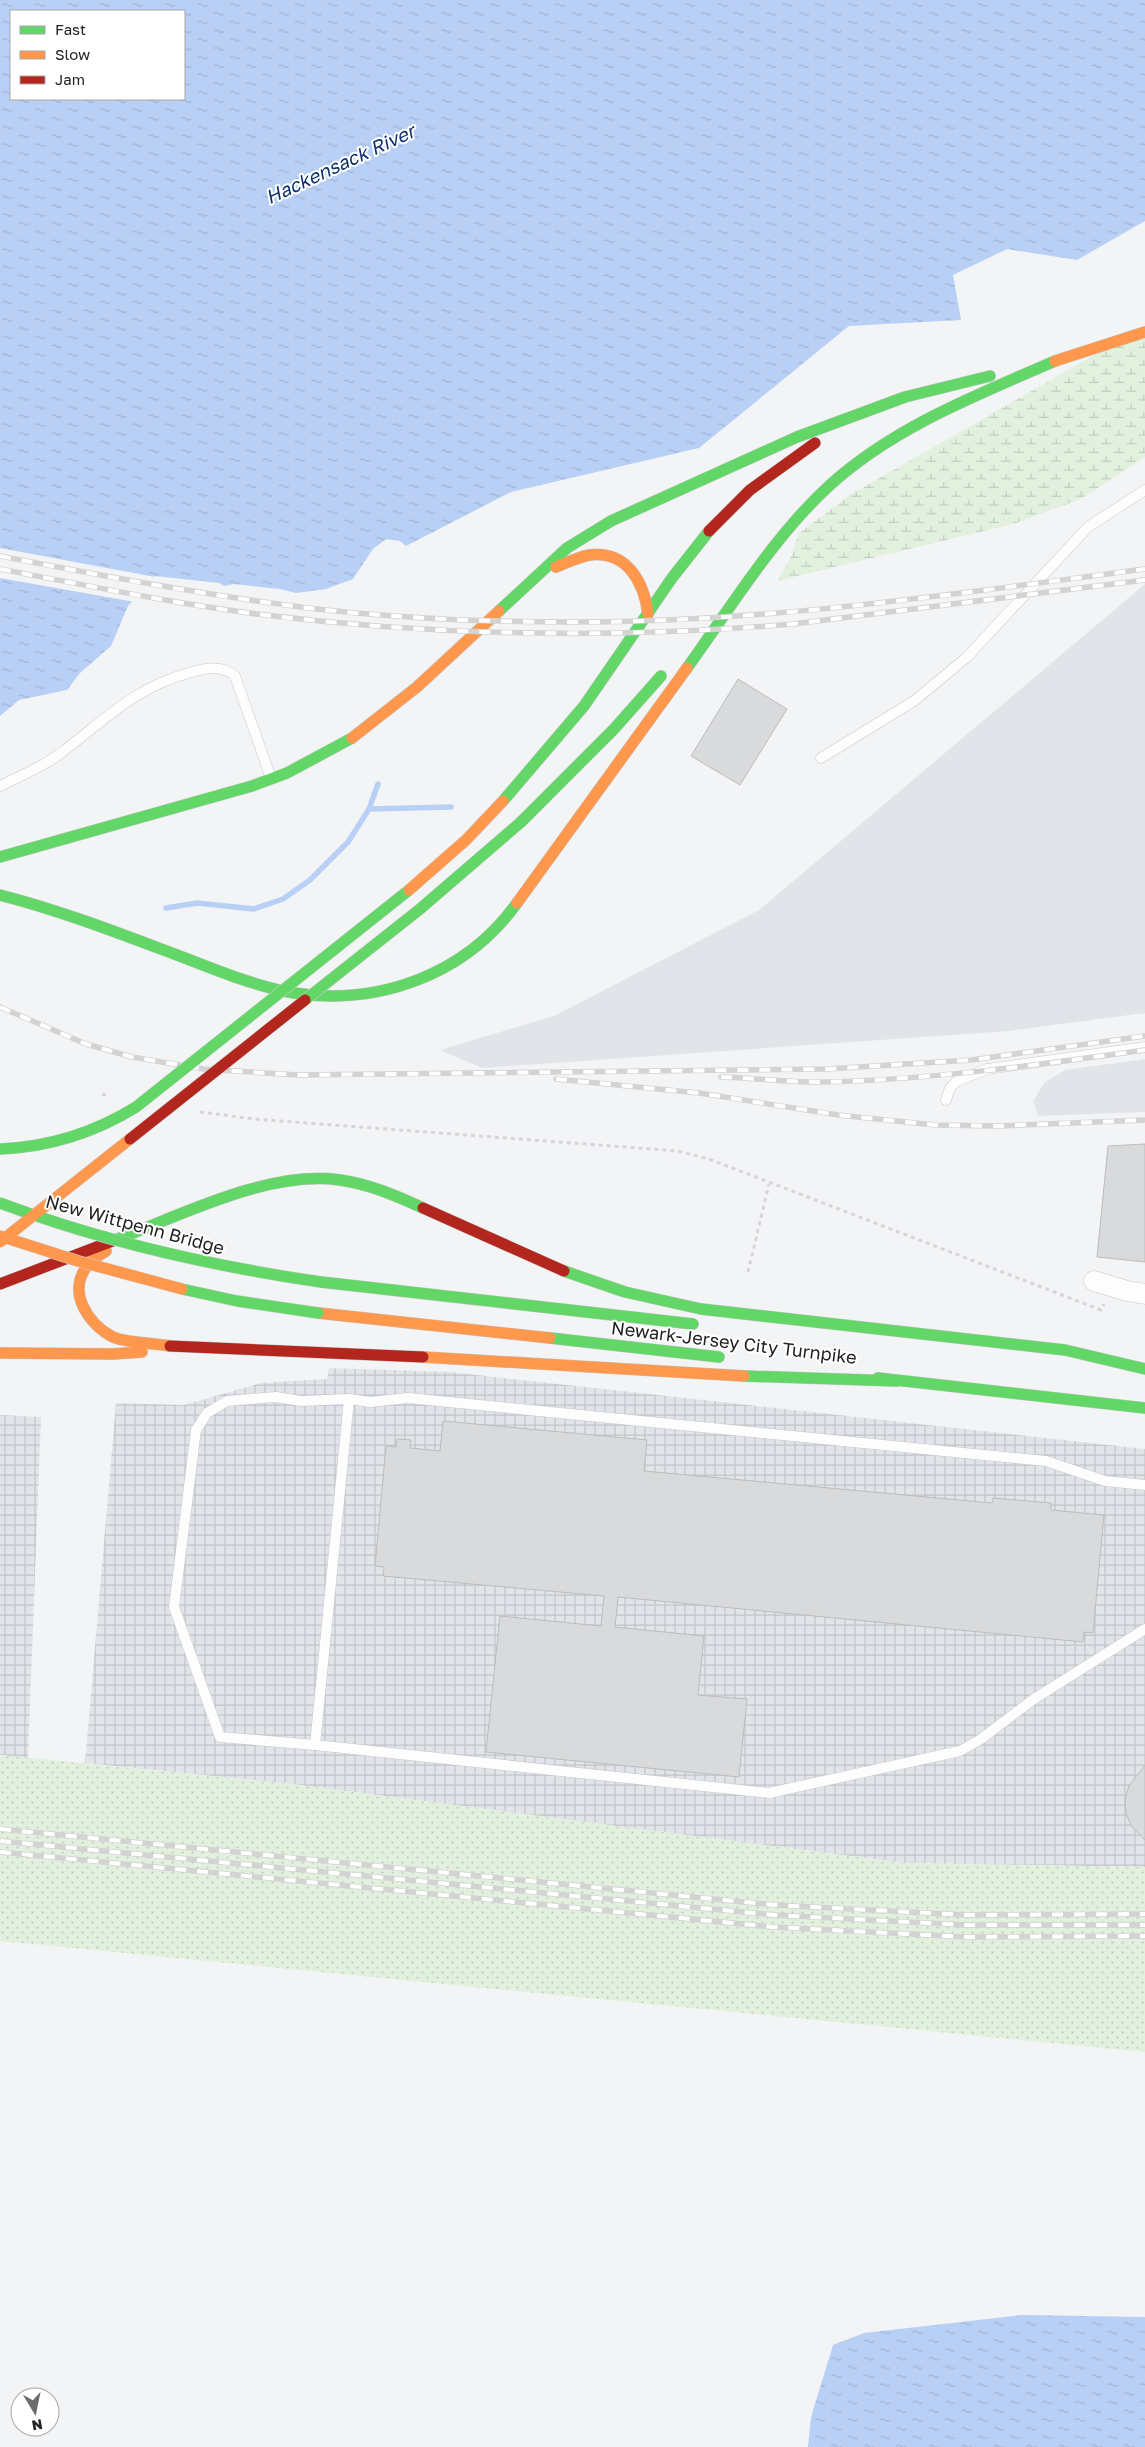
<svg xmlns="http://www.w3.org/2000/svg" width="1145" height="2447" font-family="'Golos Text',sans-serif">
<defs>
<pattern id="industrial-grid" width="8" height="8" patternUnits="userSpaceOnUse" patternTransform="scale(1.25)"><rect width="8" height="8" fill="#e1e5ea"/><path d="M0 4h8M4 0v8" fill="none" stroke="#c1c4c9"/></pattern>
<pattern id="grass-dots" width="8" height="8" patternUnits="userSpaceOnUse" patternTransform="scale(1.25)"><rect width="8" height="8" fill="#e1f1de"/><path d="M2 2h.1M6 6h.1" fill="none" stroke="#c1cebe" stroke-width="1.8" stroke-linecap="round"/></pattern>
<pattern id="wetland-marsh" width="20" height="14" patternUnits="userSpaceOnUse" patternTransform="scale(1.25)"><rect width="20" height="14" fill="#e1f1de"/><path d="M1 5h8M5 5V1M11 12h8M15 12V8" fill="none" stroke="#c1cebe"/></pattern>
<pattern id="water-ripples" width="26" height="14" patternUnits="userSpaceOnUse" patternTransform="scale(1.25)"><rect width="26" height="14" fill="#b9d0f6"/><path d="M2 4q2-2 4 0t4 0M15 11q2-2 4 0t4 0" fill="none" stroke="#9fb2d3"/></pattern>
</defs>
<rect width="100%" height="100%" fill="#f3f4f6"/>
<g fill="#e1e5ea">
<path d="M1145,584v429l-136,18 -527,37 -42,-18 114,-34 205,-106z"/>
<path d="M1145,1059v53l-107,4 -5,-15 12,-19 20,-12z"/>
</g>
<g fill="url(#industrial-grid)">
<path d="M329,1368l121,4 695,77v418l-241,-4 -612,-79 -207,-21 31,-360 68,2 77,-22 66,-4z"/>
<path d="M0,1415l41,2 -13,341 -28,-3z"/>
</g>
<path fill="url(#grass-dots)" d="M0,1755l292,29 612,79 241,4v185l-1145,-111z"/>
<path fill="url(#wetland-marsh)" d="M1145,326v131l-64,42 -68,25 -236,57 15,-26 6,-21 52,-39z"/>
<g fill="url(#water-ripples)" fill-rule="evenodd">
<path d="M0,0h1145v221l-68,39 -70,-11 -54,26 8,45 -112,6 -150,122 -188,44 -105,54 -6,-5 -14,-2 -13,10 -20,30 -27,10 -30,4 -16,-4 -46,-5 -10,2 -5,-3 -64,-7 -27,30 -17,40 -31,27 -13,17 -48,10 -19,16zM11,11h173v88h-173z"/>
<path d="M1023,2315l122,2v130h-337l3,-30 22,-72 31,-12z"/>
</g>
<path fill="#f3f4f6" d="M0,548l182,34 -26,-3 -21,23 -135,-24z"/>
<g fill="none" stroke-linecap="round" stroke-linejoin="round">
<g stroke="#b9d0f6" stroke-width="5.5">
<path d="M369,809l82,-2"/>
<path d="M166,908l31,-5 57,6 29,-10 27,-19 38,-38 21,-33 9,-25"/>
</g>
</g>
<g fill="#d9dadb" stroke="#bbbcbd">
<path d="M738,679l49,30 -47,76 -49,-29z"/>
<path d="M1145,1144v118l-48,-5 11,-111z"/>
<path d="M443,1421l204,19 -3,31 348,32 1,-5 58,5v7l53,5 -11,118 -9,-1 -1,10 -465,-45 -3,30 89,9 -6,59 49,4 -8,78 -253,-25 14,-136 101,10 3,-30 -221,-20 1,-9 -9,-1 11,-120 10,1 1,-8 14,1 -1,8 30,3z"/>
<path d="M1145,1765v75l-13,-13 -6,-13 -1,-15 4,-13z"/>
</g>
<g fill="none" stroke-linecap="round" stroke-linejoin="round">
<defs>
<g id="lane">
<path d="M821,758l93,-57 53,-44 121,-130 57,-37"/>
<path d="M0,786c20,-10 43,-19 61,-33 45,-34 74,-66 131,-81 15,-4 31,-7 43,4l36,102"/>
<path d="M946,1100l4,-12 7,-7 30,-12 158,-22"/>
<path d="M1145,1485l-40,-4 -59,-20 -42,-4 -596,-59 -38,4 -21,-3 -34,346 454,48 191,-42 21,-12 53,-40 111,-70"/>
<path d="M315,1745l-95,-8 -46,-130 22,-177 11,-17 20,-12 49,-4 25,4 48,-2"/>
</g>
<path id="street" d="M1094,1281l33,10 18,3"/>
<g id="fast">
<path d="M499,611l68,-63 44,-27 186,-84 108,-40 85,-21"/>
<path d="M687,668c44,-61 87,-132 143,-183 64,-58 147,-90 225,-124"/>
<path d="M503,801l81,-95 88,-128 37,-47"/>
<path d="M521,822l93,-93 47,-53"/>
<path d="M0,857l252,-71 35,-13 65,-35"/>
<path d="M0,895c55,14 108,34 161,54 44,16 87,36 133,44 86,13 172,-19 223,-90"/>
<path d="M115,1240c67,-25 153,-70 225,-60 29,4 57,16 83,28"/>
<path d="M564,1271l61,21 76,17 364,41 80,19"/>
<path d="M321,1282l372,42"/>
<path d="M550,1338l169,19"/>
<path d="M744,1376l153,5"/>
<path d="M878,1378l267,30"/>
</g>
<g id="slow">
<path d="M1055,361l90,-29"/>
<path d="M556,567c11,-4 22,-10 33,-12 38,-5 55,27 59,59"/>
<path d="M352,738l65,-51 82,-76"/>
<path d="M517,903l170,-235"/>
<path d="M106,1251c-6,4 -14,8 -18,14 -22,26 0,59 25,72 13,6 42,6 57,9"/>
<path d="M318,1313l232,25"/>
<path d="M0,1353l113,1 29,-2"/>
<path d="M423,1357l321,19"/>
</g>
<g id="jam">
<path d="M709,531l41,-41 65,-47"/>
<path d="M423,1208l141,63"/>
<path d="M0,1284l115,-44"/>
<path d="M170,1346l253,11"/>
</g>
</defs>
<use href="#lane" stroke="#c6c7c8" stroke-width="11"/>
<use href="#street" stroke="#c6c7c8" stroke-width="21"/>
<use href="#fast" stroke="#c6c7c8" stroke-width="12"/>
<use href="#slow" stroke="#c6c7c8" stroke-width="12"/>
<use href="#jam" stroke="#c6c7c8" stroke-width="12"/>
<g stroke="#d5d5d7" stroke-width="3" stroke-dasharray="4 4" stroke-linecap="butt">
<path d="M102,1094l8,2"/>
<path d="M200,1112l54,7 424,32 31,8 392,151 3,-6"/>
<path d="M748,1272l21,-88"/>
</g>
<use href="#lane" stroke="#fdfdfe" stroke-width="10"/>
<use href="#street" stroke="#fdfdfe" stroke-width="20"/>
<use href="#fast" stroke="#63d668" stroke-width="11"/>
<use href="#slow" stroke="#ff974d" stroke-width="11"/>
<use href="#jam" stroke="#b3261e" stroke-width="11"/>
<defs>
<g id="rail">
<path d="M0,556c102,20 205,39 308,52 86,10 174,14 261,14 193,1 385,-28 576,-53"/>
<path d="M0,569c85,16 170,34 257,45 177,22 358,25 536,10l352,-44"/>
<path d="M0,1007l86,37 46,13 71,12 95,6 529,-6 144,-9 174,-24"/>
<path d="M721,1077c33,1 66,5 99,5 109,-2 217,-17 325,-32"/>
<path d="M556,1079l143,14 139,22 97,10 62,1 148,-6"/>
<path d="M0,1829l775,76 191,10 179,-1"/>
<path d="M0,1841l774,74 192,10h179"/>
<path d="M0,1852l773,75 193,10 179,-1"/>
</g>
</defs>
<use href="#rail" stroke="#d3d3d3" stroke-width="5.5"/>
<use href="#rail" stroke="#fff" stroke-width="4" stroke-dasharray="11" stroke-linecap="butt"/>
<defs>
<g id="fast-bridge">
<path d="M305,1000l115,-91 101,-87"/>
<path d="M0,1149c50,-2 94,-16 136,-42l273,-217"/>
<path d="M0,1203c104,39 211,63 321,79"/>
<path d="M182,1289l55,12 81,12"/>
</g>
<g id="slow-bridge">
<path d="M409,890l57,-50 37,-39"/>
<path d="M0,1236l78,25 104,28"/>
<path d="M0,1242l130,-103"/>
</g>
<path id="jam-bridge" d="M130,1139l175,-139"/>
</defs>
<use href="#fast-bridge" stroke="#cfcfd0" stroke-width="12" stroke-linecap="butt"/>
<use href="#slow-bridge" stroke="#cfcfd0" stroke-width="12" stroke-linecap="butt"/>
<use href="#jam-bridge" stroke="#cfcfd0" stroke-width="12" stroke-linecap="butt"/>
<use href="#fast-bridge" stroke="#63d668" stroke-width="11"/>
<use href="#slow-bridge" stroke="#ff974d" stroke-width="11"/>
<use href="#jam-bridge" stroke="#b3261e" stroke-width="11"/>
</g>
<g text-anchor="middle" stroke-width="4" stroke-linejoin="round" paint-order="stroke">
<g font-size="18" fill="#222224" stroke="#fff">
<text transform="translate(135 1225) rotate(15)" y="6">New Wittpenn Bridge</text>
<text transform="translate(734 1343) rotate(7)" y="6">Newark-Jersey City Turnpike</text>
</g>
<g font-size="19" font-style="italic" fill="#0d316d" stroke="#fff">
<text transform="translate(340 164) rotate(-25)" y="7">Hackensack River</text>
</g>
</g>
<rect x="10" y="10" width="175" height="90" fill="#ffffff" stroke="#a7a7a7"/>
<rect x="20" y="26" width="25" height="8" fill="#63d668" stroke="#a7a7a7"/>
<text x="55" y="35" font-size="15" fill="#222224">Fast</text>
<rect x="20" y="51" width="25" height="8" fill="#ff974d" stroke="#a7a7a7"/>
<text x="55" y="60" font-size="15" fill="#222224">Slow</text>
<rect x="20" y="76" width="25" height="8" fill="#b3261e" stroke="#a7a7a7"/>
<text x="55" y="85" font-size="15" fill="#222224">Jam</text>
<g transform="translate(35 2412) rotate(170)"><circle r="24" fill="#ffffff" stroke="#a7a7a7"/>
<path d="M0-4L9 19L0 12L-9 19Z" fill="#6b6c6e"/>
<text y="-8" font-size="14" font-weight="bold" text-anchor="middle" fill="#222224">N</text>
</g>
</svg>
